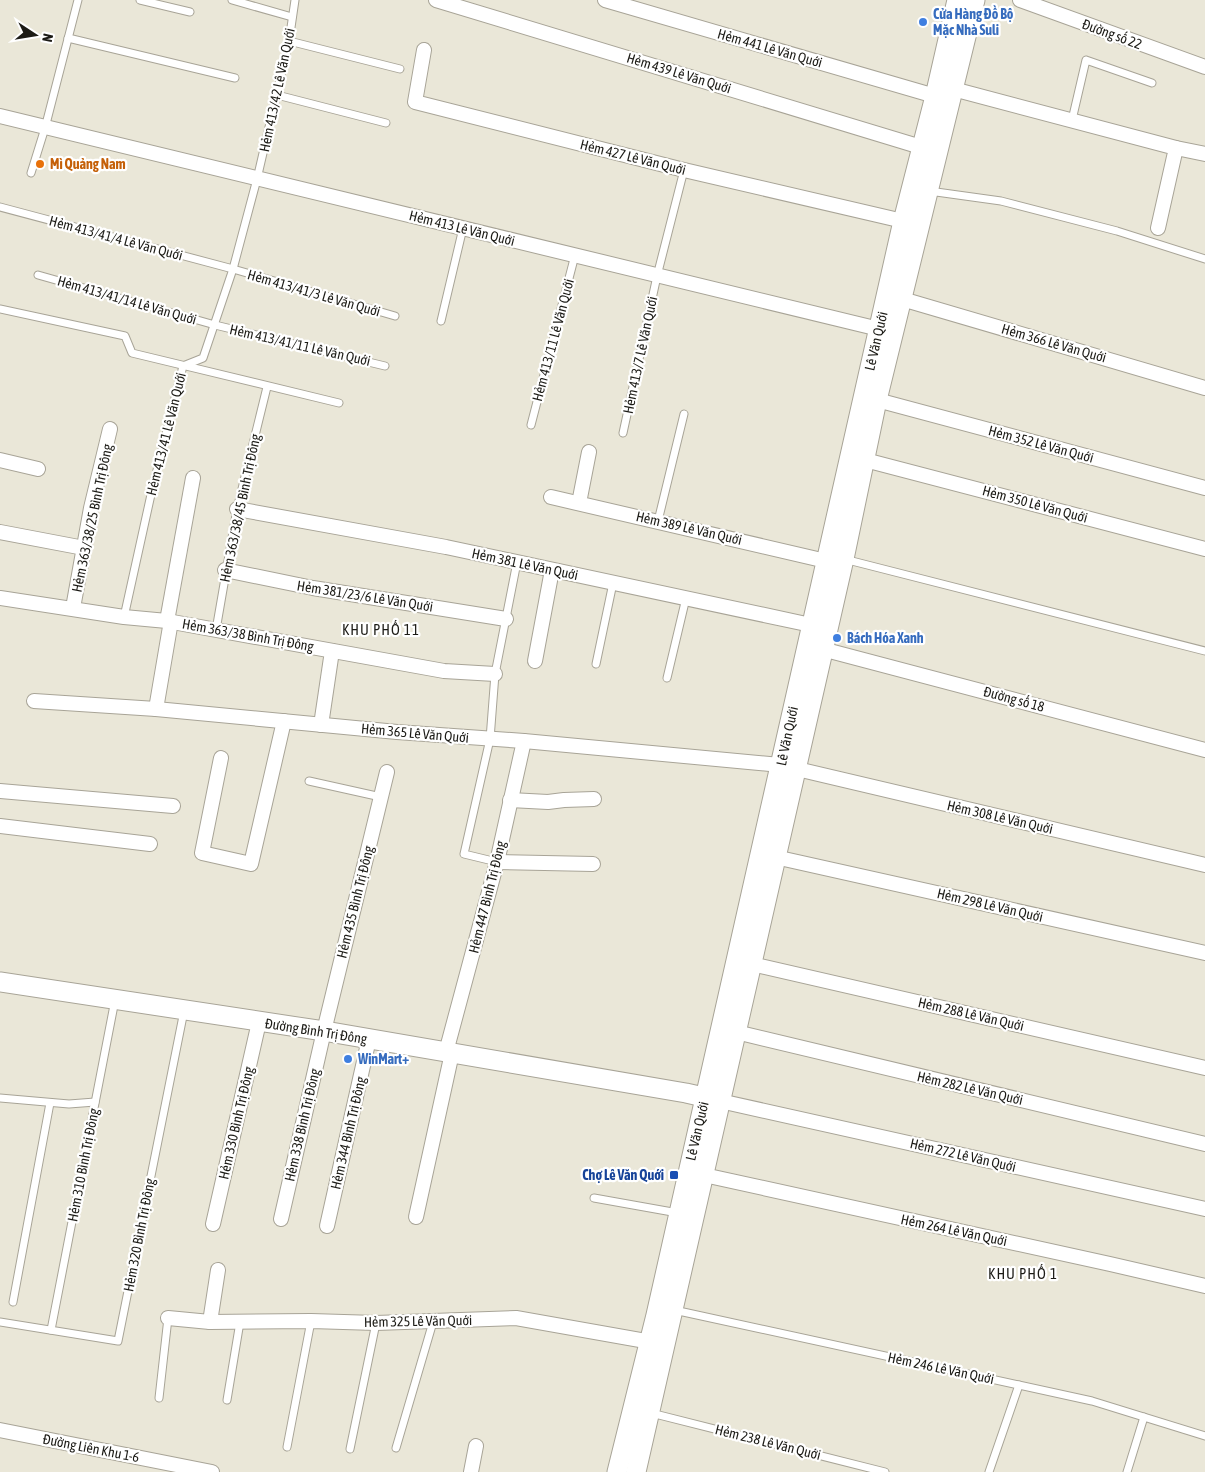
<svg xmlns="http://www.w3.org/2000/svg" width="1205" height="1472" font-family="'Asap Condensed',sans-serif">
<rect width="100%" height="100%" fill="#eae7d8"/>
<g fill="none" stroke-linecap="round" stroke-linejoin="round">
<defs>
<g id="lane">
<path d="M140,0l50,12"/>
<path d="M232,0l60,17"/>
<path d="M68,38l167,40"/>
<path d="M289,41l111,28"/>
<path d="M277,95l109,28"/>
<path d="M1072,120l14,-60 66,23"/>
<path d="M31,173l14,-45 33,-128"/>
<path d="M929,191l72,10 116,30 88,28"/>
<path d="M0,207l233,62 162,47"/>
<path d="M38,275l177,50 170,41"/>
<path d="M0,309l125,27 7,17 207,50"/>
<path d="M441,321l22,-93"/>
<path d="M531,425l44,-170"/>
<path d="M623,433l34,-157 27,-106"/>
<path d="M658,521l26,-107"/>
<path d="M844,559l361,92"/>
<path d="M124,617l28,-127 31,-124 20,-8 30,-89 24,-90 32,-138 6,-41"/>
<path d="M216,630l21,-121 30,-122"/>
<path d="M596,664l17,-81"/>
<path d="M667,678l19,-80"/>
<path d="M309,781l72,16"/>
<path d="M497,862l-33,-8 26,-115 5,-65 22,-112"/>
<path d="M0,1098l69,6 26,-2"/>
<path d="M594,1198l84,15"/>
<path d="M13,1302l37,-199"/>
<path d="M674,1310l418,91 113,35"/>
<path d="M0,1322l118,19 66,-330"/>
<path d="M51,1330l64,-330"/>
<path d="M159,1398l9,-80"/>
<path d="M227,1400l13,-78"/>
<path d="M651,1413l234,59"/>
<path d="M287,1447l24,-126"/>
<path d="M396,1448l37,-126"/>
<path d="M350,1449l26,-126"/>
<path d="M989,1472l30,-87"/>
<path d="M1127,1472l17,-55"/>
</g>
<g id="street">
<path d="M436,0l485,147"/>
<path d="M605,0l330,96"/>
<path d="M1020,0l185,67"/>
<path d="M424,50l-9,52 269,68 219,51"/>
<path d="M953,89l223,59 -18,80"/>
<path d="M0,116l879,213"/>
<path d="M1176,148l29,6"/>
<path d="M902,299l303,89"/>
<path d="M877,400l328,88"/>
<path d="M0,460l38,9"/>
<path d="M865,460l340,89"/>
<path d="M551,497l275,64"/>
<path d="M579,503l10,-51"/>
<path d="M237,509l209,38 365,78"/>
<path d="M0,532l84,16"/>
<path d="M225,570l88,18 193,31"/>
<path d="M0,598l124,19 43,4 277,50 51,3"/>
<path d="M73,608l18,-100 19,-79"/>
<path d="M167,621l26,-143"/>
<path d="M822,649l383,101"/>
<path d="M535,661l17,-91"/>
<path d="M34,701l122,8 241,23 127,9 256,24 425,100"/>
<path d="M156,709l15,-88"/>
<path d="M321,725l11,-74"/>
<path d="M221,758l-19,95 49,11 33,-143"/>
<path d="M0,791l173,15"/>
<path d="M510,800l38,2 16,-2 30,-1"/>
<path d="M0,826l150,18"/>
<path d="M775,857l430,96"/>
<path d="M497,862l96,2"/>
<path d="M743,962l462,106"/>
<path d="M736,1032l469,112"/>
<path d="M446,1052l51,-190 27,-121"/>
<path d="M720,1101l485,108"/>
<path d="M704,1175l406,89 95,22"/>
<path d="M416,1217l36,-164"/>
<path d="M281,1219l43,-188 63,-259"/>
<path d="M213,1224l46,-202"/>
<path d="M327,1226l42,-187"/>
<path d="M168,1318l42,4 101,-1 65,2 140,-5 141,25"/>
<path d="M210,1322l8,-52"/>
<path d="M0,1430l212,42"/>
<path d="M471,1472l5,-26"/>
</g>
<g id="secondary">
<path d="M0,982l324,49 362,62 31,7"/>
<path d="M617,1472l39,-157 247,-1094 32,-125 22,-96"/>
<path d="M636,1472l208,-913 33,-159 98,-400"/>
</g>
</defs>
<use href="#lane" stroke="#a8a497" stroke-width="9"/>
<use href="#street" stroke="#a8a497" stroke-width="16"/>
<use href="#secondary" stroke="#a8a497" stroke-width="21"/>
<use href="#lane" stroke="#fff" stroke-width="7"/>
<use href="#street" stroke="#fff" stroke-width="14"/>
<use href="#secondary" stroke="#fff" stroke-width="19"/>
</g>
<g fill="#3f7fe0" stroke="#fff" stroke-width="2">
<circle cx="923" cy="22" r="5"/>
<circle cx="837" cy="638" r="5"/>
<circle cx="348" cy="1059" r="5"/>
</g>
<circle fill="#e8710a" stroke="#fff" stroke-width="2" cx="40" cy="164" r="5"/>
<rect fill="#1a4fb4" stroke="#fff" stroke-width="2" x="669" y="1170" width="10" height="10" rx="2.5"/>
<g text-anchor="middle" stroke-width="4.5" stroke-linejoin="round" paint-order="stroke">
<g font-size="14" font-weight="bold" fill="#366cbe" stroke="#fff" text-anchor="start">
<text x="933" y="19">Cửa Hàng Đồ Bộ<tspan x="933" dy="16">Mặc Nhà Suli</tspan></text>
<text x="847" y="643">Bách Hóa Xanh</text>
<text x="358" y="1064">WinMart+</text>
</g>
<g font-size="14" fill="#1c1b16" stroke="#fff">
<text transform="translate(1112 34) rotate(20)" y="5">Đường số 22</text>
<text transform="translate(770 48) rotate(16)" y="5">Hẻm 441 Lê Văn Quới</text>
<text transform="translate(679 73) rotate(17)" y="5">Hẻm 439 Lê Văn Quới</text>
<text transform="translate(277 90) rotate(-78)" y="5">Hẻm 413/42 Lê Văn Quới</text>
<text transform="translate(633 157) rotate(14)" y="5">Hẻm 427 Lê Văn Quới</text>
<text transform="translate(462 228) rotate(14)" y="5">Hẻm 413 Lê Văn Quới</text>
<text transform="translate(116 238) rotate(15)" y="5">Hẻm 413/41/4 Lê Văn Quới</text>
<text transform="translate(314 293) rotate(16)" y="5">Hẻm 413/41/3 Lê Văn Quới</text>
<text transform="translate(127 300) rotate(16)" y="5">Hẻm 413/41/14 Lê Văn Quới</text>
<text transform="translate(553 340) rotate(-75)" y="5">Hẻm 413/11 Lê Văn Quới</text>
<text transform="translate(876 341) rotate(-77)" y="5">Lê Văn Quới</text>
<text transform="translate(1054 343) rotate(16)" y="5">Hẻm 366 Lê Văn Quới</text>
<text transform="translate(300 345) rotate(13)" y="5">Hẻm 413/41/11 Lê Văn Quới</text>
<text transform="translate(640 355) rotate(-78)" y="5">Hẻm 413/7 Lê Văn Quới</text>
<text transform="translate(166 434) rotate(-76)" y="5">Hẻm 413/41 Lê Văn Quới</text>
<text transform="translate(1041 444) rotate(15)" y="5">Hẻm 352 Lê Văn Quới</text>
<text transform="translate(1035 504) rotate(15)" y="5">Hẻm 350 Lê Văn Quới</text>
<text transform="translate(240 508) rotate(-78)" y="5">Hẻm 363/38/45 Bình Trị Đông</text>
<text transform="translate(92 518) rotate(-78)" y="5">Hẻm 363/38/25 Bình Trị Đông</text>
<text transform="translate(689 528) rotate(13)" y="5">Hẻm 389 Lê Văn Quới</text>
<text transform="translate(525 564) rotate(12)" y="5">Hẻm 381 Lê Văn Quới</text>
<text transform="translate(365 596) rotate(9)" y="5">Hẻm 381/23/6 Lê Văn Quới</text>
<text transform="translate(248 635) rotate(10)" y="5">Hẻm 363/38 Bình Trị Đông</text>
<text transform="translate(1014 699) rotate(15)" y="5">Đường số 18</text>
<text transform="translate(415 733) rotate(5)" y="5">Hẻm 365 Lê Văn Quới</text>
<text transform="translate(787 736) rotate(-78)" y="5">Lê Văn Quới</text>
<text transform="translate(1000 817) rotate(13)" y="5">Hẻm 308 Lê Văn Quới</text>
<text transform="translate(487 897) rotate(-76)" y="5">Hẻm 447 Bình Trị Đông</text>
<text transform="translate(355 902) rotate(-76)" y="5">Hẻm 435 Bình Trị Đông</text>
<text transform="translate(990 905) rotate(13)" y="5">Hẻm 298 Lê Văn Quới</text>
<text transform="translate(971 1014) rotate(13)" y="5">Hẻm 288 Lê Văn Quới</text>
<text transform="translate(316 1031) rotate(9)" y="5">Đường Bình Trị Đông</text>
<text transform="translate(970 1088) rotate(13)" y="5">Hẻm 282 Lê Văn Quới</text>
<text transform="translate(236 1123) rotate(-77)" y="5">Hẻm 330 Bình Trị Đông</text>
<text transform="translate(302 1125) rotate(-77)" y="5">Hẻm 338 Bình Trị Đông</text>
<text transform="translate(697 1131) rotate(-77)" y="5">Lê Văn Quới</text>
<text transform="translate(348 1133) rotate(-77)" y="5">Hẻm 344 Bình Trị Đông</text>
<text transform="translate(963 1155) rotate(13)" y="5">Hẻm 272 Lê Văn Quới</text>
<text transform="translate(83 1165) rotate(-79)" y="5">Hẻm 310 Bình Trị Đông</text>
<text transform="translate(954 1230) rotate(12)" y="5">Hẻm 264 Lê Văn Quới</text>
<text transform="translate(139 1235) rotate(-79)" y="5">Hẻm 320 Bình Trị Đông</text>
<text transform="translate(418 1321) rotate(-1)" y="5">Hẻm 325 Lê Văn Quới</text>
<text transform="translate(941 1368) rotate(12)" y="5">Hẻm 246 Lê Văn Quới</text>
<text transform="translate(768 1442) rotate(14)" y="5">Hẻm 238 Lê Văn Quới</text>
<text transform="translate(91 1448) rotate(11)" y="5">Đường Liên Khu 1-6</text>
</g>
<g font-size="14" font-weight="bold" fill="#c56008" stroke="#fff" text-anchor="start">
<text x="50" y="169">Mì Quảng Nam</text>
</g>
<g font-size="14" font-weight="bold" fill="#164399" stroke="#fff" text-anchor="end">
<text x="664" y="1180">Chợ Lê Văn Quới</text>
</g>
<g font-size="15" letter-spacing="1" fill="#1c1b16" stroke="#fff">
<text x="381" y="635">KHU PHỐ 11</text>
<text x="1023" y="1279">KHU PHỐ 1</text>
</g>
</g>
<g transform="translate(35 35) rotate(102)" stroke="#ffffff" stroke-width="4" paint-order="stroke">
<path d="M0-4L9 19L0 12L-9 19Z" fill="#1c1b16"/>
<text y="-8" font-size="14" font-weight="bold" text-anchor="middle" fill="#1c1b16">N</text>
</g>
</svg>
